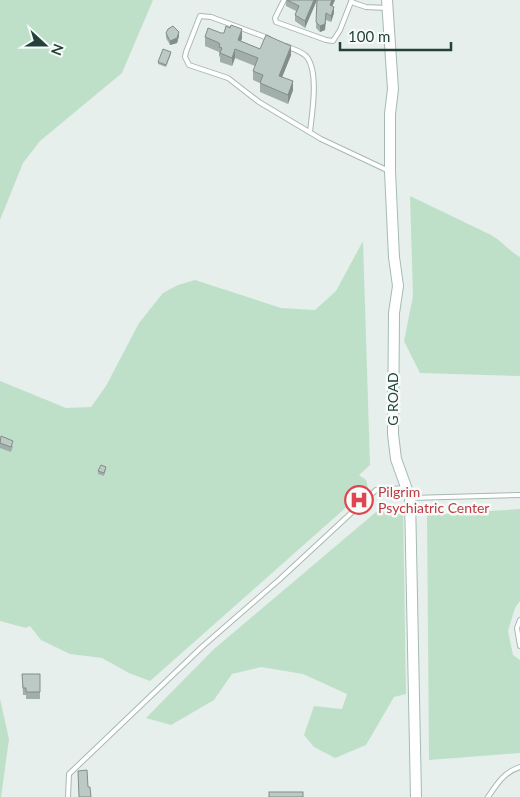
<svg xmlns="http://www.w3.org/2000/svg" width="520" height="797" font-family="Lato,sans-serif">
<rect width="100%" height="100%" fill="#e6efeb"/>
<g fill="#bfe0c8">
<path d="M0,0h153l-31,73 -82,68 -17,22 -23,57z"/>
<path d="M410,196l81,39c11,6 18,16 29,22v119l-100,-3 -16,-32 9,-45z"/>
<path d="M363,241l7,224 -11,10 7,5 2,8 -218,193 -21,-8 -27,-15 -32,-4 -29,-14 -11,-14 -4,2 -26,-7v-240l66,27 25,-1 15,-21 33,-63 24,-30 15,-8 17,-5 86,28 34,2 21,-19z"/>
<path d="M403,505l3,189 -12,3 -28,48 -31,13 -21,-11 -10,-12 10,-29 28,3 5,-15 -44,-20 -42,-7 -29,7 -18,26 -43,25 -25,-7 68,-69 162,-137z"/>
<path d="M520,509v92l-5,7 -7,23 5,24 7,5v93l-91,7 -2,-245z"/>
<path d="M0,699l9,40 -8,58h-1z"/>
</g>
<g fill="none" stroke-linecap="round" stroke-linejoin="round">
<defs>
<g id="lane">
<path d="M284,0l-9,18 1,4 50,18 7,1 7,-11 11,-28"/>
<path d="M352,0l-1,2 15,5 20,1"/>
<path d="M268,38l-57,-21 -11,-1 -14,36 -1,5 4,8 39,13 31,24 62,37 68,32"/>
<path d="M286,46c7,3 17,6 21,11 12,16 5,56 3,75"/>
<path d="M410,498l110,-3"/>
<path d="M520,620l-3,8 3,18"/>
<path d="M68,797l1,-23 134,-128 77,-67 96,-89 29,-2"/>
<path d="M488,797c9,-13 16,-25 32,-30"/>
</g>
<path id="secondary" d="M387,0l6,89 -3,25v57l4,86 4,29 -4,27 -1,121 3,25 14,39 6,299"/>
</defs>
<use href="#lane" stroke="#a8b8b2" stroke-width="6"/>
<use href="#secondary" stroke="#a4bbb3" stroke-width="12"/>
<use href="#lane" stroke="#fff" stroke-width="4"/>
<use href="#secondary" stroke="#fff" stroke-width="10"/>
</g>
<g fill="#a1aea9">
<path d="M286,0h31l-12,28 -10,-7v-6l1,-4 -10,-5z"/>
<path d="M317,0h18l-3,6 2,7 -3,9 -5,-2 -1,10 -5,2 -4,-4z"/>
<path d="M166,33l13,3 -2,7 -7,2 -4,-7z"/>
<path d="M221,33l21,5 -1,3 19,8 31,6 -9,22 11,13 -5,14 -28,-12v-9l-7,-3v-9l2,-5 -20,-8 -3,8 -12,-4v-5l-1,-1v-4l-14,-6v-9z"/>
<path d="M171,54l-5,13 -8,-3v-2z"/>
<path d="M0,439l13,7 -2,6 -11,-4z"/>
<path d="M106,469l-2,7 -6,-2v-3z"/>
<path d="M22,674h18v25h-14v-4h-3z"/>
</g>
<g fill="#838d89">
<path d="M314,0h3l-12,28v-7z"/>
<path d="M332,0h3l-5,11v-6z"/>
<path d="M334,7v6l-3,9v-6z"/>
<path d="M326,13l-1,17 -5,2v-6z"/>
<path d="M242,29v9l-4,11v-9z"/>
<path d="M179,32v4l-2,7 -7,2v-4z"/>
<path d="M291,46v9l-12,30v-9z"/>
<path d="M235,49v9l-3,8v-8z"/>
<path d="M293,81v9l-5,14v-9z"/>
</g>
<g fill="#bbcac4" stroke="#838d89">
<path d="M287,0h27l-9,21 -10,-6 4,-9z"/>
<path d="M317,0h15l-2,5 4,2 -3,9 -5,-3 -1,11 -5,2 -4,-4z"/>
<path d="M231,25l11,4 -4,11 22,9 6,-14 25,11 -12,30 14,5 -5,14 -28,-12 3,-8 -10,-4 5,-13 -23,-9 -3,9 -12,-5 2,-5 -3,-1 1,-3 -3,-2 -12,-5 3,-9 13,5h3l2,-7 4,2z"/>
<path d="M173,26l6,6 -2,6 -7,3 -4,-8 2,-4z"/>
<path d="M163,49l8,3 -5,13 -8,-3z"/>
<path d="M1,436l12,5 -2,6 -11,-4z"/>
<path d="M101,465l5,2 -2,6 -6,-2z"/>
<path d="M22,674h18v18h-14v-4h-3z"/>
<path d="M87,770l1,17h2l1,10h-12l-1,-26z"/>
<rect x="269" y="792" width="34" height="5"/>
</g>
<defs>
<symbol id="hospital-ring" viewBox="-11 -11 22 22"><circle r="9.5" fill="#f7fbf9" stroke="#e0444e" stroke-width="1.5"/><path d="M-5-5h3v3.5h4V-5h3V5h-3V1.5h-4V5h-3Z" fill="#e0444e"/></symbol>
</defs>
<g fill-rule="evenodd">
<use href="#hospital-ring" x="343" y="484" width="32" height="32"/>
</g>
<g text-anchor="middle" stroke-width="5" stroke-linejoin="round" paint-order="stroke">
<g font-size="14" fill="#24423a" stroke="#f7fbf9">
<text transform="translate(393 399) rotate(-90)" y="5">G ROAD</text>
</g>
<g font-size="14" fill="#be3a42" stroke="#f7fbf9" text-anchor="start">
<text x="378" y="497">Pilgrim<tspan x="378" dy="16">Psychiatric Center</tspan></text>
</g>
</g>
<g transform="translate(45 45) rotate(111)" stroke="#f7fbf9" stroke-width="4" paint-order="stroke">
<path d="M0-4L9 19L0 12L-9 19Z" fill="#24423a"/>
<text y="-8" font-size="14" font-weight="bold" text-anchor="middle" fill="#24423a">N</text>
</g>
<path d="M340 42v8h111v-8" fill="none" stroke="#24423a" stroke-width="2.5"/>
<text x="348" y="42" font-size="15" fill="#24423a" stroke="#f7fbf9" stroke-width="4" paint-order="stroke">100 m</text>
</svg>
